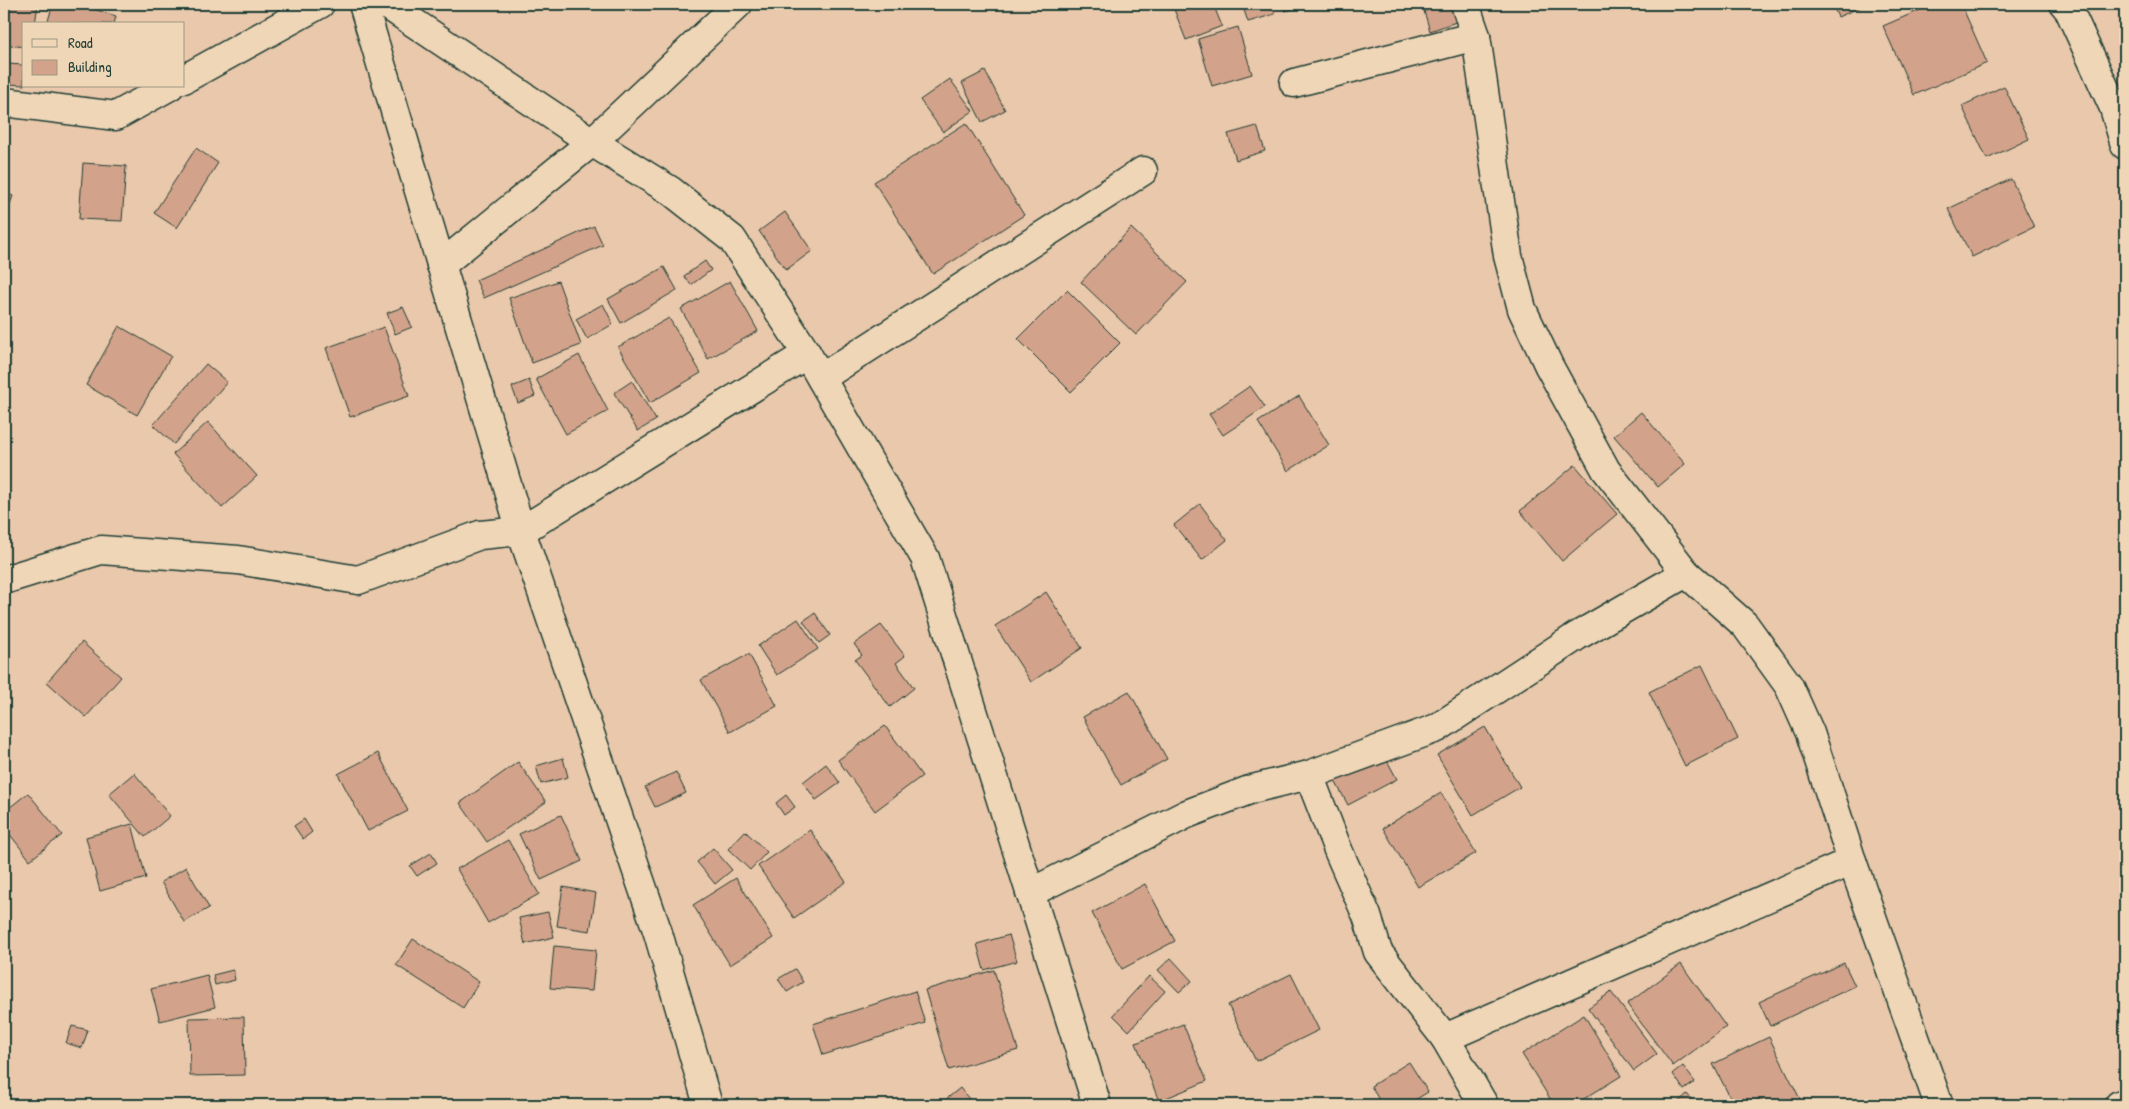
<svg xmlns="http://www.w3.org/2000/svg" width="2129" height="1109" font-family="'Patrick Hand',sans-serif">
<rect width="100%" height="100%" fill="#e9c8ab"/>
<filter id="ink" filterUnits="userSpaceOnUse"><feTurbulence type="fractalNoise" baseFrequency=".02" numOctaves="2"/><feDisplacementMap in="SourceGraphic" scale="10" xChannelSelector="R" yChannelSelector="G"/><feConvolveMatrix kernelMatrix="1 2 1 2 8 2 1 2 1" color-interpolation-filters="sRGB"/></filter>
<g filter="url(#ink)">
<g fill="#d3a28a" stroke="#1f3d34">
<path d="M4,4h34l-3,20h-11v23l-20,-3z"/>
<path d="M53,4h24l39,12 -2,8h-67z"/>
<path d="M276,4h17l-16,5z"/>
<path d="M1172,4h41l9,22 -36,14z"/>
<path d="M1242,4h29l4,10 -27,8z"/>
<path d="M1283,4h31l-29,7z"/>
<path d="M1450,4l6,18 -26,9 -6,-20z"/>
<path d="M1832,4h35l-29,13z"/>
<path d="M1934,4h27l26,59 -73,32 -31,-69z"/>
<path d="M1238,27l14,47 -40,12 -14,-47z"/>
<path d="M7,64l17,1v20l-17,-1z"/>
<path d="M985,71l20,39 -23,12 -20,-39z"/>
<path d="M950,79l23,32 -30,21 -23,-32z"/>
<path d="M2004,86l25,53 -42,20 -25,-53z"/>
<path d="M966,123l58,92 -91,59 -59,-92z"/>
<path d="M1257,126l8,25 -29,9 -8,-26z"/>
<path d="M196,148l22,15 -41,65 -23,-15z"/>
<path d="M83,163l43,3 -4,55 -43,-2z"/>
<path d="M2011,179l23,48 -62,30 -24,-48z"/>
<path d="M4,192l9,4 -9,25z"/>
<path d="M785,212l27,39 -26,19 -27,-39z"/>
<path d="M594,226l9,19 -119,53 -8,-18z"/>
<path d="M1131,228l56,54 -51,53 -55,-53z"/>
<path d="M705,261l6,9 -20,15 -7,-9z"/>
<path d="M664,267l13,23 -56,33 -13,-24z"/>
<path d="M558,281l23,64 -49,18 -23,-65z"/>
<path d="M730,281l28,50 -50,28 -27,-50z"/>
<path d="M1067,290l53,53 -49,49 -53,-53z"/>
<path d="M603,304l10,20 -26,15 -11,-20z"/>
<path d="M403,307l9,20 -17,7 -8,-21z"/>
<path d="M669,318l32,55 -51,30 -32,-56z"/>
<path d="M119,326l52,30 -34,59 -51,-30z"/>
<path d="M384,327l25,69 -59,21 -24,-69z"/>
<path d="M579,355l29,56 -42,23 -30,-55z"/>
<path d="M206,364l21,18 -53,62 -21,-19z"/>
<path d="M529,380l6,16 -17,7 -6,-16z"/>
<path d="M632,381l24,39 -18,11 -24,-38z"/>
<path d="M1250,386l15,21 -42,28 -14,-21z"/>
<path d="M1299,396l30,49 -41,26 -30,-49z"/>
<path d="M1641,412l44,52 -27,23 -44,-51z"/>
<path d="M208,422l49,54 -35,32 -49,-54z"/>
<path d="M1575,465l42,49 -55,47 -42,-50z"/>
<path d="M1200,504l27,36 -25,20 -28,-35z"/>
<path d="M1046,592l36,56 -51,34 -36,-56z"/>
<path d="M815,613l15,22 -11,8 -16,-22z"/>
<path d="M798,619l20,30 -41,26 -19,-29z"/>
<path d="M881,625l24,31 -9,7 18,25 -24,19 -35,-47 7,-5 -8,-11z"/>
<path d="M82,642l39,35 -35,40 -39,-35z"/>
<path d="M749,654l28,52 -47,26 -29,-52z"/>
<path d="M1702,665l36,74 -53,27 -36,-74z"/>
<path d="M1129,691l38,68 -46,26 -38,-68z"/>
<path d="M885,726l37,50 -47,35 -37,-51z"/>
<path d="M1485,727l35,60 -47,28 -36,-60z"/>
<path d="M378,753l30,58 -40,20 -30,-57z"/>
<path d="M1384,755l13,24 -49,26 -13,-24z"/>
<path d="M563,758l5,19 -27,7 -5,-18z"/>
<path d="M518,762l28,40 -59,40 -27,-39z"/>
<path d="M826,764l14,19 -24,17 -13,-18z"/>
<path d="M676,772l10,21 -31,14 -10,-20z"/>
<path d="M134,773l36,43 -25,21 -36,-43z"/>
<path d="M28,793l34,42 -32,25 -26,-33v-15z"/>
<path d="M1441,793l35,60 -58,34 -35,-59z"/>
<path d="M786,795l9,12 -11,8 -8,-12z"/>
<path d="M561,815l21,46 -41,19 -22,-46z"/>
<path d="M304,819l8,13 -9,7 -9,-13z"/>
<path d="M132,824l14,54 -46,13 -14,-54z"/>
<path d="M810,830l36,52 -52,36 -36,-52z"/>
<path d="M745,831l22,21 -17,18 -22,-21z"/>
<path d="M508,840l31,54 -51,29 -31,-54z"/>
<path d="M713,848l19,22 -17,14 -18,-22z"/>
<path d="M431,853l6,10 -20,13 -7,-10z"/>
<path d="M186,867l23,41 -25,14 -23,-40z"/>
<path d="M736,878l37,60 -43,27 -37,-60z"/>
<path d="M1145,884l30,57 -53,28 -30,-56z"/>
<path d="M563,887l33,6 -6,38 -33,-5z"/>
<path d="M548,912l6,25 -29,7 -6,-26z"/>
<path d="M1009,935l8,26 -33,9 -7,-26z"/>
<path d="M413,939l66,43 -16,26 -67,-43z"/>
<path d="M554,946l42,4 -4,41 -42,-3z"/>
<path d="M1171,958l21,23 -13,11 -21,-22z"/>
<path d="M1844,963l11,23 -85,40 -11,-24z"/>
<path d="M1681,964l45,63 -53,39 -46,-62z"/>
<path d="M795,969l8,13 -16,10 -9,-13z"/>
<path d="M233,970l2,10 -20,5 -2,-10z"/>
<path d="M994,970l24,80 -69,20 -24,-80z"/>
<path d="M1291,974l28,56 -63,31 -28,-56z"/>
<path d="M207,975l8,32 -55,14 -9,-32z"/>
<path d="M1149,976l16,15 -36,40 -16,-16z"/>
<path d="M915,991l10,32 -102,32 -10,-31z"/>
<path d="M1611,992l46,62 -23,17 -46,-63z"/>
<path d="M1584,1015l37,61 -47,29h-20l-32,-51z"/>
<path d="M244,1017l1,58 -55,1 -1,-58z"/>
<path d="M1183,1024l24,57 -48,20 -23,-58z"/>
<path d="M72,1026l16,4 -6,18 -16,-5z"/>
<path d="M1769,1037l31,62 -13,6h-53l-21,-41z"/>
<path d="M1409,1062l19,30 -21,13h-25l-11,-19z"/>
<path d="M1683,1066l12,16 -11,8 -11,-16z"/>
<path d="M960,1088l14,17h-35z"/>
<path d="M1687,1094l10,11h-22z"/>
</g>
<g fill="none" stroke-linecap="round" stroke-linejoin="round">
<defs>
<g id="minor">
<path d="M363,4l158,527 137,402 50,172"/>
<path d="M386,4l206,138 79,49 61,48 75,115 118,204 172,547"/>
<path d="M1465,4l11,32 32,220 14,53 27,57 57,104 80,103 59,52 44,61 21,47 42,128 87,244"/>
<path d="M2064,4l5,6 45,98 11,37"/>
<path d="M184,79l136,-75"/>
<path d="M1294,83l182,-47"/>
<path d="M4,102l112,14 54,-30"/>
<path d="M441,265l151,-123 146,-138"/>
<path d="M821,378l322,-207"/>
<path d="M4,580l97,-30 137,10 120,20 122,-45 41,-4 286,-177"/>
<path d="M1309,775l29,75 29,66 11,36 67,86 39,67"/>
<path d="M1030,893l157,-79 65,-25 57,-14 128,-47 140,-92 109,-63"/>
<path d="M1445,1038l407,-177"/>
<path d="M2119,1105l6,-2"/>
</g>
</defs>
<use href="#minor" stroke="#1f3d34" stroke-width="31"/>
<use href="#minor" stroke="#efd6b7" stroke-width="28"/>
</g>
</g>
<rect width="2129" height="1109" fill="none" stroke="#efd6b7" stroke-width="20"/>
<rect x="10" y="10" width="2109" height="1089" fill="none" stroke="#1f3d34" stroke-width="2" filter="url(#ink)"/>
<rect x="22" y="22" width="162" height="65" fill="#efd6b7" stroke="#9c9983"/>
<rect x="32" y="39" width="25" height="8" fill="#efd6b7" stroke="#9c9983"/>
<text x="68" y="48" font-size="15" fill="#1f3d34">Road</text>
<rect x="32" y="60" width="25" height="15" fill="#d3a28a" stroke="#9c9983"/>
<text x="68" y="72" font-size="15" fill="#1f3d34">Building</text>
</svg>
